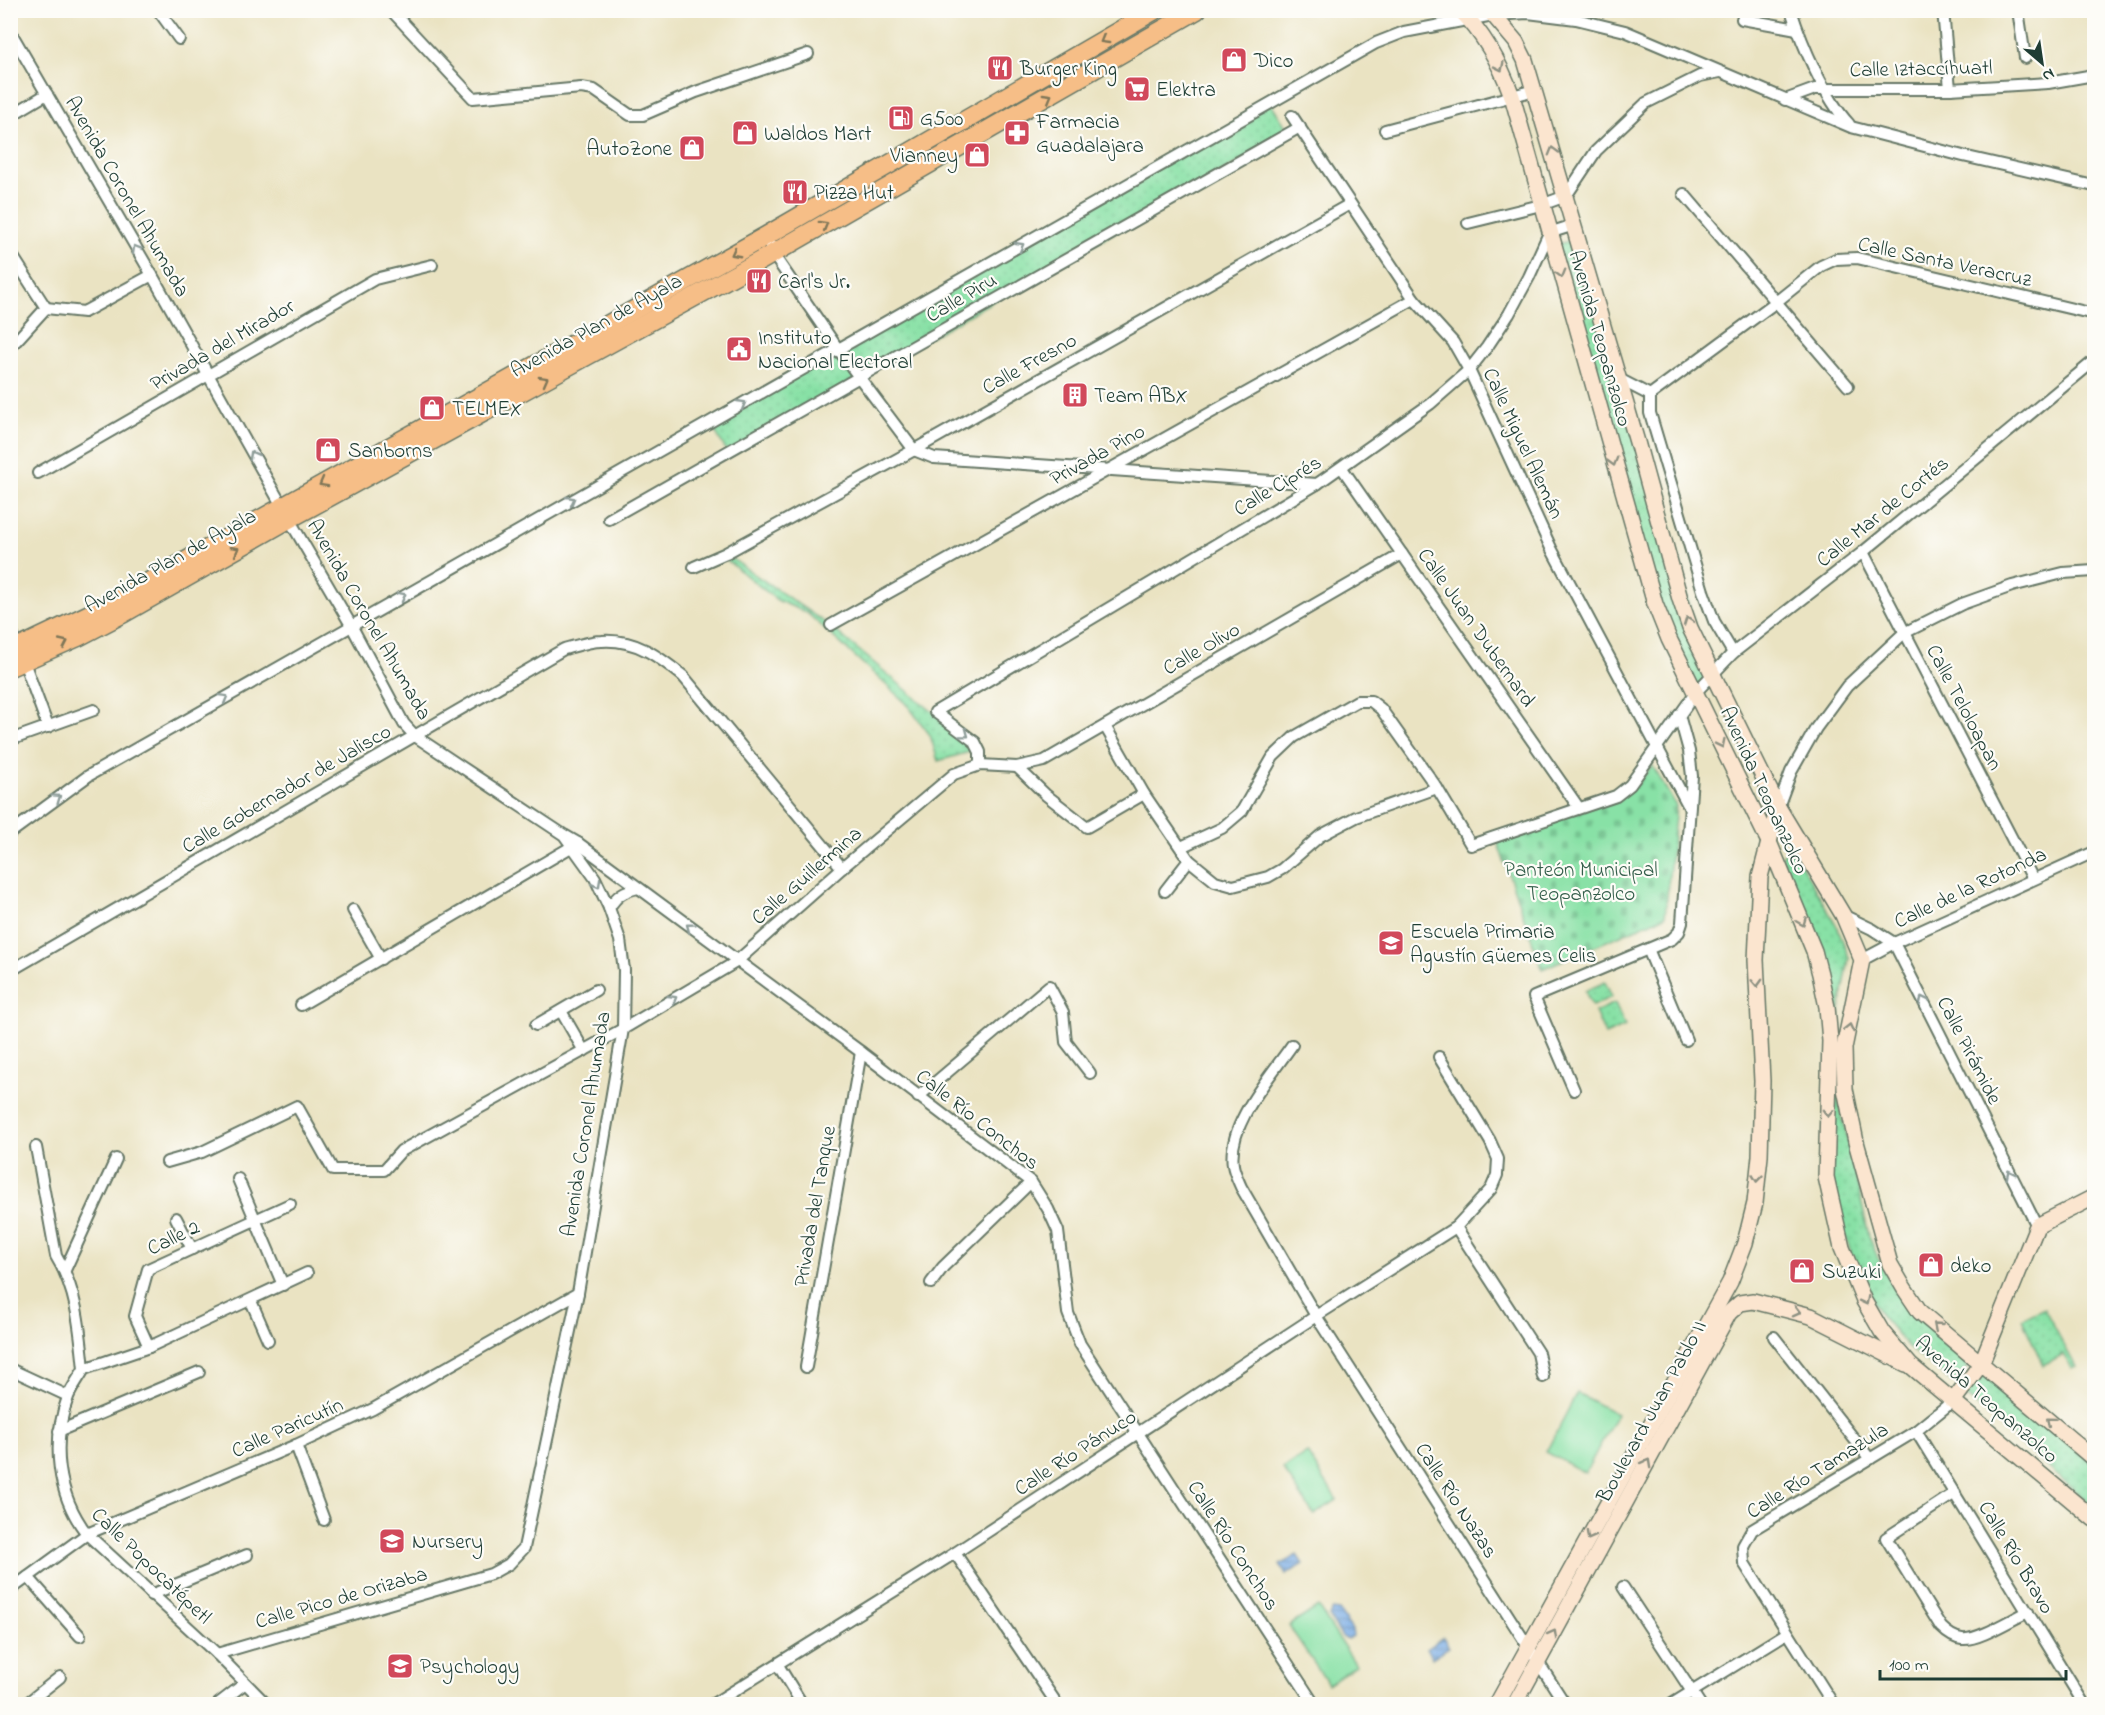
<svg xmlns="http://www.w3.org/2000/svg" width="2105" height="1715" font-family="'Indie Flower',sans-serif">
<defs>
<pattern id="green-dots" width="8" height="8" patternUnits="userSpaceOnUse" patternTransform="scale(1.5)"><rect width="8" height="8" fill="#88e1a6"/><path d="M2 2h.1M6 6h.1" fill="none" stroke="#75c290" stroke-width="1.8" stroke-linecap="round"/></pattern>
<pattern id="cemetery-stones" width="16" height="16" patternUnits="userSpaceOnUse" patternTransform="scale(1.5)"><rect width="16" height="16" fill="#88e1a6"/><path d="M2 7V4a2 2 0 0 1 4 0v3zM10 15v-3a2 2 0 0 1 4 0v3z" fill="#75c290"/></pattern>
<pattern id="water-rules" width="6" height="5" patternUnits="userSpaceOnUse" patternTransform="scale(1.5)"><rect width="6" height="5" fill="#79ace5"/><path d="M0 2.5h6" fill="none" stroke="#638dba"/></pattern>
</defs>
<rect width="100%" height="100%" fill="#fdfcf7"/>
<filter id="ink" filterUnits="userSpaceOnUse"><feTurbulence type="fractalNoise" baseFrequency=".0167" numOctaves="2"/><feDisplacementMap in="SourceGraphic" scale="12" xChannelSelector="R" yChannelSelector="G"/><feConvolveMatrix kernelMatrix="1 2 1 2 8 2 1 2 1" color-interpolation-filters="sRGB"/></filter>
<filter id="wash" filterUnits="userSpaceOnUse"><feTurbulence type="fractalNoise" baseFrequency=".008" numOctaves="4" result="noise"/><feDisplacementMap in="SourceGraphic" scale="24" xChannelSelector="R" yChannelSelector="G"/><feGaussianBlur stdDeviation="1.35" result="paint"/><feColorMatrix in="noise" values="0 0 0 0 0 0 0 0 0 0 0 0 0 0 0 0 0 1.4 0 .05"/><feComposite in="paint" operator="in"/></filter>
<g filter="url(#wash)">
<rect width="100%" height="100%" fill="#eae3c2"/>
<g fill="url(#green-dots)" stroke="#548f6d" stroke-width="1.5">
<path d="M1271,103l19,30 -563,319 -17,-30z"/>
<path d="M1578,239l59,203 74,233 -15,17 -27,-53 -116,-394z"/>
<path d="M725,554l105,72 104,87 40,30 -5,9 -31,9 -8,-26 -24,-32 -99,-90 -30,-13 -54,-43z"/>
<path d="M1787,852l9,3 42,73 11,30 -11,63h-4l-52,-162 1,-5z"/>
<path d="M1605,982l7,15 -20,9 -7,-15z"/>
<path d="M1615,1003l10,23 -20,9 -10,-23z"/>
<path d="M1833,1075l36,161 9,22 13,24 19,22 60,58 -11,17 -6,3 -46,-36 -26,-31 -14,-23 -15,-36 -9,-27 -13,-56z"/>
<path d="M2044,1308l32,59 -5,2 -7,-15 -21,11 -21,-46z"/>
<path d="M1982,1369l112,95v43l-128,-111z"/>
</g>
<path fill="url(#cemetery-stones)" stroke="#548f6d" stroke-width="1.5" d="M1652,765l24,41 -11,110 -123,53 -45,-128 118,-43 23,-14z"/>
<g fill="#88e1a6" stroke="#548f6d" stroke-width="1.5">
<path d="M1577,1393l40,21 -32,59 -39,-21z"/>
<path d="M1307,1453l30,47 -23,15 -31,-46z"/>
<path d="M1318,1607l38,58 -28,19 -39,-58z"/>
</g>
<g fill="url(#water-rules)" stroke="#4c748c" stroke-width="1.5">
<path d="M1297,1555l6,9 -17,11 -6,-10z"/>
<path d="M1332,1610l7,1 13,19 1,6 -6,3 -5,-2 -13,-20z"/>
<path d="M1443,1637l6,10 -17,11 -6,-9z"/>
</g>
</g>
<g filter="url(#ink)">
<g fill="none" stroke-linecap="round" stroke-linejoin="round">
<defs>
<g id="street">
<path d="M158,10l21,29"/>
<path d="M391,10l82,88 108,-10 13,2 36,25h13l53,-23 112,-38"/>
<path d="M1791,10c11,35 34,88 58,114"/>
<path d="M1943,10l7,79"/>
<path d="M2018,10l7,48"/>
<path d="M1742,19l55,10"/>
<path d="M10,31l142,244 130,231"/>
<path d="M1785,100l30,-11h135l98,-6 46,-8"/>
<path d="M10,116l37,-22"/>
<path d="M1292,116l122,183 39,43 16,28 82,178 138,259"/>
<path d="M1385,130l150,-40"/>
<path d="M1684,194l164,192"/>
<path d="M1468,223l73,-18 25,-9 30,-45 50,-48 54,-27 20,-4"/>
<path d="M766,236l7,18 65,95 76,101 20,8 383,26"/>
<path d="M10,252l36,56"/>
<path d="M46,308l38,4 68,-37"/>
<path d="M10,343l6,-2 30,-33"/>
<path d="M1617,378l33,17v18l53,178 11,30 19,32"/>
<path d="M1650,395l126,-93 45,-36 15,-7 21,-1 237,56"/>
<path d="M1342,468l237,340"/>
<path d="M38,473l337,-194 57,-14"/>
<path d="M609,519l691,-392"/>
<path d="M1863,552l170,327"/>
<path d="M694,567l32,-14 188,-103 436,-246"/>
<path d="M831,625l583,-326"/>
<path d="M10,628l8,22"/>
<path d="M24,662l24,65"/>
<path d="M1105,726l39,68 45,66 26,21 18,5 35,-9 14,-8 38,-33 36,-19 81,-29"/>
<path d="M10,740l84,-30"/>
<path d="M980,765v-13l-5,-10 -40,-30 382,-228 113,-80 39,-34 18,-23 22,-33 20,-37 20,-44 25,-8"/>
<path d="M1017,767l29,28 41,32 57,-33"/>
<path d="M1778,807l13,-35 25,-44 31,-42 57,-53 58,-29 50,-18 51,-13 31,-2"/>
<path d="M10,833l78,-57 1288,-733 28,-11 89,-17 35,-2 48,6 49,12 226,96 112,29 131,30"/>
<path d="M566,836l12,7 283,209 170,130 17,27 10,22 10,82 12,31 234,360"/>
<path d="M1181,847l41,-19 20,-17 31,-54 21,-20 63,-36h14l10,8 56,79 34,57 145,-49 14,-11 66,-93 37,-39 130,-101 231,-191"/>
<path d="M1165,891l24,-31"/>
<path d="M609,908c8,-13 15,-17 29,-20"/>
<path d="M353,910l28,49"/>
<path d="M1843,915l29,14 22,14 143,283"/>
<path d="M1648,949l38,91"/>
<path d="M1862,960l32,-17 200,-91"/>
<path d="M10,971l554,-322c12,-3 25,-8 38,-8 34,-2 56,15 81,35l159,192"/>
<path d="M301,1005l277,-162"/>
<path d="M561,1011l23,40"/>
<path d="M536,1025l60,-35"/>
<path d="M1292,1045c-22,32 -65,79 -59,120 1,7 5,15 8,22l75,129 249,388"/>
<path d="M1574,1090l-40,-93 138,-58 7,-7 3,-9 10,-147 -3,-25 -10,-36"/>
<path d="M918,1097l131,-111 14,26 3,30 24,31"/>
<path d="M36,1147l20,109c21,34 24,73 28,113"/>
<path d="M167,1162l35,-10 95,-46 36,64h51l17,-19 222,-122 113,-67 106,-94 112,-94 26,-9 37,2 27,-6 358,-207"/>
<path d="M238,1179l45,106"/>
<path d="M176,1218l16,31"/>
<path d="M1456,1227l82,126 5,24"/>
<path d="M65,1270l51,-111"/>
<path d="M931,1283l12,-16 88,-85"/>
<path d="M251,1301l17,39"/>
<path d="M1774,1337l96,122"/>
<path d="M149,1347l-14,-31 13,-47 142,-65"/>
<path d="M806,1367l55,-315"/>
<path d="M10,1369l58,27"/>
<path d="M59,1431l140,-59"/>
<path d="M1916,1431l168,273"/>
<path d="M296,1445l28,75"/>
<path d="M1955,1493l-69,45 55,89c6,6 12,11 21,12 16,2 50,-20 66,-27"/>
<path d="M955,1553l102,151"/>
<path d="M28,1577l52,59"/>
<path d="M1623,1587l77,117"/>
<path d="M10,1590l77,-56 209,-89 77,-36 205,-116"/>
<path d="M151,1595l96,-40"/>
<path d="M217,1654l274,-80 18,-10 15,-16 54,-255 45,-264 1,-59 -4,-30 -11,-32 -14,-30 -31,-43 -149,-99 -11,-12 -53,-99 -62,-106"/>
<path d="M778,1665l24,39"/>
<path d="M26,1704l34,-27"/>
<path d="M218,1704l26,-20"/>
<path d="M266,1704l-49,-50 -130,-120c-30,-39 -36,-90 -19,-137 4,-10 11,-19 16,-28l65,-22 158,-74"/>
<path d="M713,1704l242,-151 361,-237 140,-89 35,-38 6,-14 1,-16 -8,-18 -51,-84"/>
<path d="M1672,1704l115,-71"/>
<path d="M1833,1704l-89,-141 -1,-17 9,-16 164,-99 37,-30"/>
</g>
<g id="secondary">
<path d="M1460,10c25,25 40,53 52,86l143,508 14,35 100,203 45,109 6,23 7,33 3,34 -4,136 16,71 22,53 18,31 29,34 183,153"/>
<path d="M1489,10l27,32 9,18 112,382 43,157 10,29 88,179 65,108 19,45 -18,88 1,41 11,53 34,122 14,24 16,24 174,147"/>
<path d="M1953,1401l28,-37 56,-138 57,-29"/>
<path d="M1497,1704l233,-422 15,-39 10,-40 5,-47 2,-75 -6,-121 4,-83 18,-70"/>
<path d="M1515,1704l214,-391 11,-10 13,-2 58,15 95,48"/>
</g>
<g id="primary">
<path d="M10,652l92,-44 664,-372 389,-226"/>
<path d="M10,667l68,-30 46,-24 165,-94 471,-258 437,-251"/>
</g>
</defs>
<use href="#street" stroke="#676" stroke-width="14"/>
<use href="#secondary" stroke="#676" stroke-width="18"/>
<use href="#primary" stroke="#676" stroke-width="21"/>
<use href="#street" stroke="#fff" stroke-width="10"/>
<use href="#secondary" stroke="#fbe5cf" stroke-width="15"/>
<use href="#primary" stroke="#f6be87" stroke-width="18"/>
</g>
<defs><path id="oneway-chevron" d="M-2-3.5L2.5 0L-2 3.5" fill="none" stroke-width="1.6" stroke-linecap="round" stroke-linejoin="round" transform="scale(1.5)"/></defs>
<g stroke="#807759">
<use href="#oneway-chevron" transform="translate(1104 40) rotate(150)"/>
<use href="#oneway-chevron" transform="translate(1048 97) rotate(-30)"/>
<use href="#oneway-chevron" transform="translate(824 225) rotate(-30)"/>
<use href="#oneway-chevron" transform="translate(735 253) rotate(152)"/>
<use href="#oneway-chevron" transform="translate(544 380) rotate(-29)"/>
<use href="#oneway-chevron" transform="translate(323 483) rotate(151)"/>
<use href="#oneway-chevron" transform="translate(235 550) rotate(-30)"/>
<use href="#oneway-chevron" transform="translate(64 643) rotate(-25)"/>
</g>
<g stroke="#8d9182">
<use href="#oneway-chevron" transform="translate(1500 67) rotate(64)"/>
<use href="#oneway-chevron" transform="translate(1553 151) rotate(-106)"/>
<use href="#oneway-chevron" transform="translate(1561 274) rotate(74)"/>
<use href="#oneway-chevron" transform="translate(1613 462) rotate(74)"/>
<use href="#oneway-chevron" transform="translate(1688 621) rotate(-110)"/>
<use href="#oneway-chevron" transform="translate(1721 744) rotate(64)"/>
<use href="#oneway-chevron" transform="translate(1802 922) rotate(68)"/>
<use href="#oneway-chevron" transform="translate(1757 983) rotate(88)"/>
<use href="#oneway-chevron" transform="translate(1849 1028) rotate(-77)"/>
<use href="#oneway-chevron" transform="translate(1828 1113) rotate(92)"/>
<use href="#oneway-chevron" transform="translate(1757 1178) rotate(96)"/>
<use href="#oneway-chevron" transform="translate(1865 1301) rotate(63)"/>
<use href="#oneway-chevron" transform="translate(1797 1312) rotate(14)"/>
<use href="#oneway-chevron" transform="translate(1937 1326) rotate(-139)"/>
<use href="#oneway-chevron" transform="translate(2050 1421) rotate(-140)"/>
<use href="#oneway-chevron" transform="translate(1647 1463) rotate(-61)"/>
<use href="#oneway-chevron" transform="translate(1590 1536) rotate(119)"/>
<use href="#oneway-chevron" transform="translate(1553 1634) rotate(-61)"/>
</g>
<g stroke="#8f9e9a">
<use href="#oneway-chevron" transform="translate(1020 246) rotate(-30)"/>
<use href="#oneway-chevron" transform="translate(136 249) rotate(-120)"/>
<use href="#oneway-chevron" transform="translate(742 404) rotate(-30)"/>
<use href="#oneway-chevron" transform="translate(253 455) rotate(-119)"/>
<use href="#oneway-chevron" transform="translate(571 500) rotate(-30)"/>
<use href="#oneway-chevron" transform="translate(402 596) rotate(-29)"/>
<use href="#oneway-chevron" transform="translate(224 698) rotate(-30)"/>
<use href="#oneway-chevron" transform="translate(965 734) rotate(37)"/>
<use href="#oneway-chevron" transform="translate(57 798) rotate(-35)"/>
<use href="#oneway-chevron" transform="translate(597 884) rotate(61)"/>
<use href="#oneway-chevron" transform="translate(690 927) rotate(-143)"/>
<use href="#oneway-chevron" transform="translate(673 999) rotate(-31)"/>
<use href="#oneway-chevron" transform="translate(1923 1000) rotate(-117)"/>
<use href="#oneway-chevron" transform="translate(2010 1174) rotate(-117)"/>
</g>
</g>
<defs>
<symbol id="shop-square" viewBox="-11 -11 22 22"><rect x="-9" y="-9" width="18" height="18" rx="4" fill="#d1495b" stroke="#fdfcf7"/><path d="M-5-2.5h2.3a2.7 3.5 0 0 1 5.4 0H5L5.5 6h-11ZM-1.5-2.5h3a1.5 2.3 0 0 0-3 0Z" fill="#fff"/></symbol>
<symbol id="restaurant-square" viewBox="-11 -11 22 22"><rect x="-9" y="-9" width="18" height="18" rx="4" fill="#d1495b" stroke="#fdfcf7"/><path d="M-5-6h1v4h1v-4h1v4h1v-4h1v5L-1.5 .5V6h-2V.5L-5-1ZM5-6V6H3V1.5H1.5Q1.5-4 5-6Z" fill="#fff"/></symbol>
<symbol id="supermarket-square" viewBox="-11 -11 22 22"><rect x="-9" y="-9" width="18" height="18" rx="4" fill="#d1495b" stroke="#fdfcf7"/><path d="M-6-5.5h2.5l.6 2H6L4.5 2H-2.5L-4.4-4H-6ZM-1.5 3.2a1.3 1.3 0 1 0 .1 0ZM3 3.2a1.3 1.3 0 1 0 .1 0Z" fill="#fff"/></symbol>
<symbol id="fuel-square" viewBox="-11 -11 22 22"><rect x="-9" y="-9" width="18" height="18" rx="4" fill="#d1495b" stroke="#fdfcf7"/><path d="M-5.5-6h7V0h2V4h1.3V-2.5L3-4.5l.8-.8L6-3V5H2.5V1h-1V6h-7ZM-4.2-4.7v3.2H.2V-4.7Z" fill="#fff"/></symbol>
<symbol id="pharmacy-square" viewBox="-11 -11 22 22"><rect x="-9" y="-9" width="18" height="18" rx="4" fill="#d1495b" stroke="#fdfcf7"/><path d="M-2-6h4v4h4v4h-4v4h-4v-4h-4v-4h4Z" fill="#fff"/></symbol>
<symbol id="civic-square" viewBox="-11 -11 22 22"><rect x="-9" y="-9" width="18" height="18" rx="4" fill="#d1495b" stroke="#fdfcf7"/><path d="M-.6-6.5H3V-4.5H.6V-3L4-1V1h2V6H-6V1h2V-1L-.6-3ZM-1.2 2.5V6h2.4V2.5Z" fill="#fff"/></symbol>
<symbol id="building-square" viewBox="-11 -11 22 22"><rect x="-9" y="-9" width="18" height="18" rx="4" fill="#d1495b" stroke="#fdfcf7"/><path d="M-4-6H4V6H1V3H-1V6H-4ZM-2.5-4.3h1.7v1.8h-1.7ZM.8-4.3h1.7v1.8H.8ZM-2.5-1h1.7V.8h-1.7ZM.8-1h1.7V.8H.8Z" fill="#fff"/></symbol>
<symbol id="school-square" viewBox="-11 -11 22 22"><rect x="-9" y="-9" width="18" height="18" rx="4" fill="#d1495b" stroke="#fdfcf7"/><path d="M0-5L7-2L0 1L-7-2ZM-4 1L0 2.5L4 1V4Q0 6-4 4Z" fill="#fff"/></symbol>
<symbol id="university-square" viewBox="-11 -11 22 22"><rect x="-9" y="-9" width="18" height="18" rx="4" fill="#d1495b" stroke="#fdfcf7"/><path d="M0-5L7-2L0 1L-7-2ZM-4 1L0 2.5L4 1V4Q0 6-4 4Z" fill="#fff"/></symbol>
</defs>
<g fill-rule="evenodd">
<use href="#shop-square" x="1219" y="45" width="30" height="30"/>
<use href="#restaurant-square" x="985" y="53" width="30" height="30"/>
<use href="#supermarket-square" x="1122" y="74" width="30" height="30"/>
<use href="#fuel-square" x="886" y="103" width="30" height="30"/>
<use href="#shop-square" x="730" y="118" width="30" height="30"/>
<use href="#pharmacy-square" x="1002" y="118" width="30" height="30"/>
<use href="#shop-square" x="677" y="133" width="30" height="30"/>
<use href="#shop-square" x="962" y="140" width="30" height="30"/>
<use href="#restaurant-square" x="780" y="177" width="30" height="30"/>
<use href="#restaurant-square" x="744" y="266" width="30" height="30"/>
<use href="#civic-square" x="724" y="334" width="30" height="30"/>
<use href="#building-square" x="1060" y="380" width="30" height="30"/>
<use href="#shop-square" x="417" y="393" width="30" height="30"/>
<use href="#shop-square" x="313" y="435" width="30" height="30"/>
<use href="#school-square" x="1376" y="928" width="30" height="30"/>
<use href="#shop-square" x="1916" y="1250" width="30" height="30"/>
<use href="#shop-square" x="1787" y="1256" width="30" height="30"/>
<use href="#university-square" x="377" y="1526" width="30" height="30"/>
<use href="#university-square" x="385" y="1651" width="30" height="30"/>
</g>
<g text-anchor="middle" stroke-width="4.5" stroke-linejoin="round" paint-order="stroke">
<g font-size="21" fill="#1f3d34" stroke="#fdfcf7" text-anchor="start">
<text x="1254" y="67">Dico</text>
<text x="1020" y="75">Burger King</text>
<text x="1156" y="96">Elektra</text>
<text x="920" y="125">G500</text>
<text x="1036" y="128">Farmacia<tspan x="1036" dy="24">Guadalajara</tspan></text>
<text x="764" y="140">Waldos Mart</text>
<text x="672" y="155" text-anchor="end">AutoZone</text>
<text x="958" y="162" text-anchor="end">Vianney</text>
<text x="814" y="199">Pizza Hut</text>
<text x="778" y="288">Carl's Jr.</text>
<text x="758" y="344">Instituto<tspan x="758" dy="24">Nacional Electoral</tspan></text>
<text x="1094" y="402">Team ABX</text>
<text x="452" y="415">TELMEX</text>
<text x="348" y="457">Sanborns</text>
<text x="1410" y="938">Escuela Primaria<tspan x="1410" dy="24">Agustín Güemes Celis</tspan></text>
<text x="1950" y="1272">deko</text>
<text x="1822" y="1278">Suzuki</text>
<text x="412" y="1548">Nursery</text>
<text x="420" y="1673">Psychology</text>
</g>
<g font-size="21" fill="#1f3d34" stroke="#fdfcf7">
<text transform="translate(1921 68) rotate(-1)" y="7">Calle Iztaccíhuatl</text>
<text transform="translate(128 196) rotate(60)" y="7">Avenida Coronel Ahumada</text>
<text transform="translate(1945 261) rotate(12)" y="7">Calle Santa Veracruz</text>
<text transform="translate(961 297) rotate(-30)" y="7">Calle Piru</text>
<text transform="translate(596 325) rotate(-29)" y="7">Avenida Plan de Ayala</text>
<text transform="translate(1601 338) rotate(74)" y="7">Avenida Teopanzolco</text>
<text transform="translate(222 344) rotate(-30)" y="7">Privada del Mirador</text>
<text transform="translate(1029 363) rotate(-29)" y="7">Calle Fresno</text>
<text transform="translate(1524 443) rotate(65)" y="7">Calle Miguel Alemán</text>
<text transform="translate(1097 454) rotate(-29)" y="7">Privada Pino</text>
<text transform="translate(1277 485) rotate(-31)" y="7">Calle Ciprés</text>
<text transform="translate(1882 511) rotate(-39)" y="7">Calle Mar de Cortés</text>
<text transform="translate(170 560) rotate(-29)" y="7">Avenida Plan de Ayala</text>
<text transform="translate(370 619) rotate(60)" y="7">Avenida Coronel Ahumada</text>
<text transform="translate(1477 627) rotate(55)" y="7">Calle Juan Dubernard</text>
<text transform="translate(1201 648) rotate(-30)" y="7">Calle Olivo</text>
<text transform="translate(1965 707) rotate(62)" y="7">Calle Teloloapan</text>
<text transform="translate(286 788) rotate(-30)" y="7">Calle Gobernador de Jalisco</text>
<text transform="translate(1765 790) rotate(65)" y="7">Avenida Teopanzolco</text>
<text transform="translate(806 875) rotate(-41)" y="7">Calle Guillermina</text>
<text transform="translate(1970 887) rotate(-25)" y="7">Calle de la Rotonda</text>
<text transform="translate(1970 1050) rotate(63)" y="7">Calle Pirámide</text>
<text transform="translate(978 1119) rotate(38)" y="7">Calle Río Conchos</text>
<text transform="translate(585 1124) rotate(-81)" y="7">Avenida Coronel Ahumada</text>
<text transform="translate(814 1206) rotate(-80)" y="7">Privada del Tanque</text>
<text transform="translate(173 1237) rotate(-26)" y="7">Calle 2</text>
<text transform="translate(1987 1399) rotate(41)" y="7">Avenida Teopanzolco</text>
<text transform="translate(1651 1411) rotate(-61)" y="7">Boulevard Juan Pablo II</text>
<text transform="translate(287 1427) rotate(-24)" y="7">Calle Paricutín</text>
<text transform="translate(1075 1452) rotate(-33)" y="7">Calle Río Pánuco</text>
<text transform="translate(1817 1470) rotate(-32)" y="7">Calle Río Tamazula</text>
<text transform="translate(1457 1500) rotate(57)" y="7">Calle Río Nazas</text>
<text transform="translate(1234 1545) rotate(57)" y="7">Calle Río Conchos</text>
<text transform="translate(2017 1557) rotate(59)" y="7">Calle Río Bravo</text>
<text transform="translate(152 1565) rotate(44)" y="7">Calle Popocatépetl</text>
<text transform="translate(341 1597) rotate(-16)" y="7">Calle Pico de Orizaba</text>
</g>
<g font-size="21" fill="#345e4b" stroke="#fdfcf7">
<text x="1581" y="876">Panteón Municipal<tspan x="1581" dy="24">Teopanzolco</tspan></text>
</g>
</g>
<rect width="2105" height="1715" fill="none" stroke="#fdfcf7" stroke-width="36"/>
<g transform="translate(2042 63) rotate(151)" stroke="#fdfcf7" stroke-width="4.5" paint-order="stroke">
<path d="M0-4.5L10 22L0 15L-10 22Z" fill="#1f3d34"/>
<text y="-9" font-size="16" font-weight="bold" text-anchor="middle" fill="#1f3d34">N</text>
</g>
<path d="M1880 1670v9h186v-9" fill="none" stroke="#1f3d34" stroke-width="3"/>
<text x="1889" y="1670" font-size="18" fill="#1f3d34" stroke="#fdfcf7" stroke-width="4.5" paint-order="stroke">100 m</text>
</svg>
